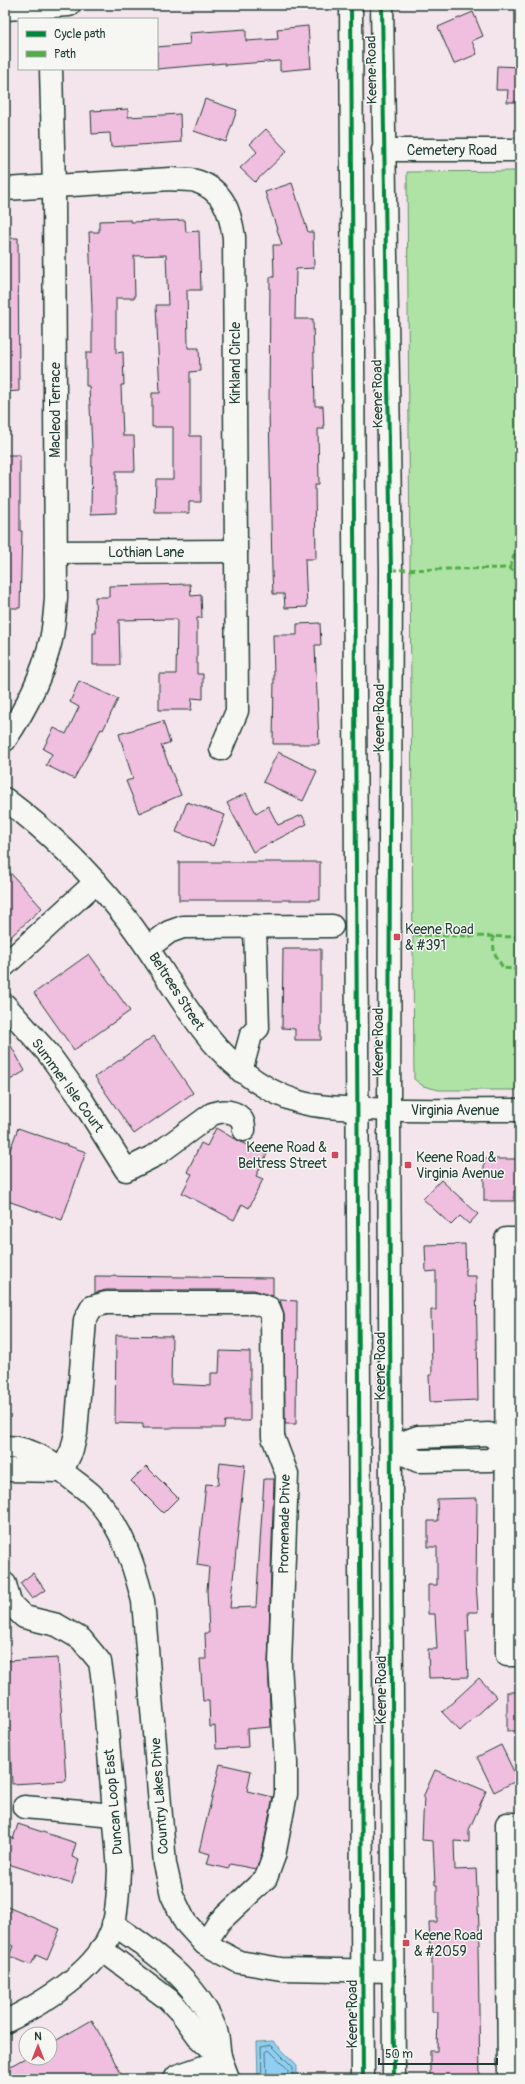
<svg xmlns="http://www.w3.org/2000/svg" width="525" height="2084" font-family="Pangolin,sans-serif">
<rect width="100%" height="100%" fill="#f4e5ec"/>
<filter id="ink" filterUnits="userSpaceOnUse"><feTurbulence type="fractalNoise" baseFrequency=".025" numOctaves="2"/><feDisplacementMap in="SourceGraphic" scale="8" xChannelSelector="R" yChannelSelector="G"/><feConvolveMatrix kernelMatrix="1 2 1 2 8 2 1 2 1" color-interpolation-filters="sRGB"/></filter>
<g filter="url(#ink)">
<path fill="#aee3a5" stroke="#66906c" d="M520,171v919h-81l-16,-4 -9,-7 -7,-907z"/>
<path fill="#90cff1" stroke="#6395a5" d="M273,2041l24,24v14h-39l-1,-37z"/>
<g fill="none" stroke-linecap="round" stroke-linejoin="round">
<g stroke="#4c7780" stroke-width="1">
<path d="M262,2079l-1,-32 10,-2 22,22v12"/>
<path d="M267,2079l-1,-27 3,-2 19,19v10"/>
</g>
</g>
<g fill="#f0bede" stroke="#1f3d34">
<path d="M473,12l10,24 -11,5 5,13 -23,10 -16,-37z"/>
<path d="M308,26l3,42 -31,3v-10l-55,4v-2l-68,6v-22l33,-3 -1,-11 57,-4v12l32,-2 -1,-10z"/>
<path d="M497,66l23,1v35h-13l1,-12h-12z"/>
<path d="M205,99l32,11 -11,32 -32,-11z"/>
<path d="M128,109v8l52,-3 1,28 -70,5 -1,-14 -18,1 -1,-23z"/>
<path d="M266,129l21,22 -32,31 -15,-14 17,-16 -7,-8z"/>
<path d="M292,183l16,49h5l1,36 -18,1 -1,50h18l2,87h8l1,23h-6l1,55h-4l1,75h-11l2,48 -22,1 -1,-14h-11l-1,-22 -3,-165 1,-130h4l-1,-32h9l-17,-53z"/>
<path d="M131,220v2l54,-2 1,12 13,-1 2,59h-14l1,58h11l1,23 -10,1v64h11v66h-12v11h-34l1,-34h17v-52h-21v-34h8l-4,-88h12l-2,-50 -32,1 1,42h-19v55l7,-1 1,33h-3l2,51h11l1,35h-19v42l-25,1 1,-66 -3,-62h-3v-33h6v-45l-3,-76h10v-11z"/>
<path d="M5,238h13l1,153 -14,1z"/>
<path d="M5,455h15v76h2l-2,77h-15z"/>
<path d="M190,584l1,12 10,-1 1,23h-5v56h6v25l-11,-1 -1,12h-32v-36h17l1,-55 -58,1 1,45h-27v-32h3l-1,-36h14v-11z"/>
<path d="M320,623l1,22h-6l4,99h-46l1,-67 -1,-42h24v-11z"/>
<path d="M79,681l39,18 -15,31 -2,-1 -27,50 -28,-14 6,-11 -9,-5 11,-21 12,6 13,-27 -9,-5z"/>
<path d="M163,721l7,22 -9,2 20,50 -42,18 -13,-32 7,-2 -14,-45z"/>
<path d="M278,752l39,19 -14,30 -40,-19z"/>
<path d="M246,793l10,20 12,-7 10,19 24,-10 5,9 -54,28 -26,-49z"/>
<path d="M187,802l38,13 -12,31 -37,-14z"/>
<rect x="179" y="862" width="141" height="38"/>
<path d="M5,867l37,41 -37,34z"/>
<path d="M283,949h38v91h-26v-11l-13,-1z"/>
<path d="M89,954l41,57 -56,39 -40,-57z"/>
<path d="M5,1035l20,36 -20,12z"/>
<path d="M154,1036l39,57 -59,41 -39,-57z"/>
<path d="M18,1128l68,24 -24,68 -57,-20v-36z"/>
<path d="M216,1128l22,13 29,13 -11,22 7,3 -14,29 -7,-4 -8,16 -52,-27 10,-19 -5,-2 14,-29 6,3z"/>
<path d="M484,1159h36v32h-6v10h-30z"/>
<path d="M441,1180l37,34 -9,10 -9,-8 -9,9 -28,-26z"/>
<path d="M465,1244l1,32h10l2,124 -48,2 -1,-27h3l-1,-65h5v-39l-10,1 -1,-27z"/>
<path d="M95,1276l178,2v18l-19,-6h-148l-11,3z"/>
<path d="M280,1300l17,1 -1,123h-11l-1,-109z"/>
<path d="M116,1335l56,1 -1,48 40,2v-13h8l1,-22 30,1v69h-25l-1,7h-81v-4l-28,-1z"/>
<path d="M220,1462l25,3 -15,143 26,-1 8,-128h10l-6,185 3,63 -24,2 1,18 -32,2 -1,-23 -5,1 -1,-26h-6l-3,-42h6l-1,-26h4l-2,-43 2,-23 -12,-2 9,-81 12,1z"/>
<path d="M146,1466l32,32 -15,15 -32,-32z"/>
<path d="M477,1498l-1,85 2,29h-10l1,19h-3l2,46 -39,1 -1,-29h9l-2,-35h-7v-29h9v-38h-9v-26h10l-1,-22z"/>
<path d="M33,1573l12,17 -13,9 -12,-16z"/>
<path d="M58,1658l8,123 -54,3 -7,-123z"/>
<path d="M479,1678l18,19 -37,34 -18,-19z"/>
<rect x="507" y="1692" width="13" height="39"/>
<path d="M501,1745l17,35 -24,12 -17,-35z"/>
<path d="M220,1764l31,7 -4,20 26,6 -11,56 -6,16 -26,-5 -2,5 -21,-5 3,-10 -11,-3z"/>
<path d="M435,1770l51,21 -17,39v12l-15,-1 1,29 21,-1 4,76 -2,1 2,132h-50v-27h7l1,-39h-6v-65l-2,1 -1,-26h8v-37h-2l-2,-44 -11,-1 2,-45z"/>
<path d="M18,1824l58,19 -4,14 7,3 -7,24 -67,-21v-27l8,3z"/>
<path d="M5,1906l55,23 -13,31 -11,-5 -5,10 -22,-9 4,-10 -8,-4z"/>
<path d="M92,2020l32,59h-119v-10l20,-11h25v-14z"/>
</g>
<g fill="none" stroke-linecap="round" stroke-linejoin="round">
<defs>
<g id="minor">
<path d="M5,9l64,-4"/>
<path d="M383,150h137"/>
<path d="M5,189l166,-10c8,1 18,0 25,2 28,9 34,31 38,56l3,474 -16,38"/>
<path d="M56,552l180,-1"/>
<path d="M5,740c21,-31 37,-63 46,-100 3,-14 4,-28 5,-42l-2,-412 -3,-117"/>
<path d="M5,799c44,33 83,71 117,114 54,67 87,161 177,189 22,6 45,6 68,7 51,2 102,1 153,1"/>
<path d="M149,947l20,-15 14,-5 149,-1"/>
<path d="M5,965l91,-83"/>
<path d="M5,1005l43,48 34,47 44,70 30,-15 56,-41c13,-5 33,-3 32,16"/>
<path d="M241,1071l10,-36 7,-7 -3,-102"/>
<path d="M520,1239h-14l1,416h13"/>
<path d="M489,1434l17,12 -15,14 -73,1 -27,-14 27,-10z"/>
<path d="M5,1447c23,0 39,10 57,24l-57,-1"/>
<path d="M5,1584l5,19 14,14 33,8 24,14 19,23 3,20 16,188c-1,18 -1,35 -5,53 -11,45 -71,80 -109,99"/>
<path d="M24,1807l90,8"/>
<path d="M113,1924c40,27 84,58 102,104 4,9 3,19 5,28 2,8 6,15 8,23"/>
<path d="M205,1944l14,-22 47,-44 8,-22 12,-62v-31l-6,-99 7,-190 -14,-37 -1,-122 -3,-7 -15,-5h-148l-14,4 -7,13 -9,113 -4,17 -10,21c9,8 20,15 29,23 30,29 42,68 52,107l22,263 7,31 13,27 20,22 34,18 42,7 113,2"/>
<path d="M101,1949l67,50 14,15 16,22 22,20"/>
<path d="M175,2079l2,-3 44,-15"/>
<path d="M509,2079l-2,-255h13"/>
</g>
<g id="major">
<path d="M351,5l12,2074"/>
<path d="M382,5l9,565 -2,540 5,969"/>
</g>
</defs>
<use href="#minor" stroke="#1f3d34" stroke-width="25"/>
<use href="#major" stroke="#1f3d34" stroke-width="25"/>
<use href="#minor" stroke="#f6f6f2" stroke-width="22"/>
<use href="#major" stroke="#f6f6f2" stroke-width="22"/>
<g stroke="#52ad45" stroke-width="3" stroke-dasharray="6 3" stroke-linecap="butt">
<path d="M510,568l10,-32"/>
<path d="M391,570l119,-2 10,8"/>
<path d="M415,935l105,2"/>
<path d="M493,936l1,16 9,16 12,1 5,-3"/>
</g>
<defs>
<g id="cycleway">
<path d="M351,5l12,2074"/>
<path d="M382,5l9,565 -2,540 5,969"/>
</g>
</defs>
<use href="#cycleway" stroke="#f6f6f2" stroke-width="6"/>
<use href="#cycleway" stroke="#00873e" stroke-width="4"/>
</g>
</g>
<g fill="#d1495b" stroke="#f6f6f2" stroke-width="1.5">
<rect x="393" y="933" width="8" height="8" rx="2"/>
<rect x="331" y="1151" width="8" height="8" rx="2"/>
<rect x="404" y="1161" width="8" height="8" rx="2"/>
<rect x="402" y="1939" width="8" height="8" rx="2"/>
</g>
<g text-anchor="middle" stroke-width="3" stroke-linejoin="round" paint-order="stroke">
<g font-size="14" fill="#1f3d34" stroke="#f6f6f2">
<text transform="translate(371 70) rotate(-91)" y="5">Keene Road</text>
<text x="452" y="155">Cemetery Road</text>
<text transform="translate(235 363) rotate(-90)" y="5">Kirkland Circle</text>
<text transform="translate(377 394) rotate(-91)" y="5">Keene Road</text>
<text transform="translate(55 410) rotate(-90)" y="5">Macleod Terrace</text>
<text x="146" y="557">Lothian Lane</text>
<text transform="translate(379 718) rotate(-90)" y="5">Keene Road</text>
<text transform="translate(177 991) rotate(57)" y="5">Beltrees Street</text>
<text transform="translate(378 1042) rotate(-90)" y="5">Keene Road</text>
<text transform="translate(68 1085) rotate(54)" y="5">Summer Isle Court</text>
<text x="455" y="1115">Virginia Avenue</text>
<text transform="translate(380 1366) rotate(-90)" y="5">Keene Road</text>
<text transform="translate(284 1524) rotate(-89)" y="5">Promenade Drive</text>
<text transform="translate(381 1690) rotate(-90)" y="5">Keene Road</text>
<text transform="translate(159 1796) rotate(-94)" y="5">Country Lakes Drive</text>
<text transform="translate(113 1802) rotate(-95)" y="5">Duncan Loop East</text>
<text transform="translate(352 2014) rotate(-90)" y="5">Keene Road</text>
</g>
<g font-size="14" fill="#1f3d34" stroke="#f6f6f2" text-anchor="start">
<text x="405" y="934">Keene Road<tspan x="405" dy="16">&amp; #391</tspan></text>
<text x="327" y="1152" text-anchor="end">Keene Road &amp;<tspan x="327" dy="16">Beltress Street</tspan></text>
<text x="416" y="1162">Keene Road &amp;<tspan x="416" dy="16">Virginia Avenue</tspan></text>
<text x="414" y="1940">Keene Road<tspan x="414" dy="16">&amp; #2059</tspan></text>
</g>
</g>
<rect width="525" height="2084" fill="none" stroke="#f6f6f2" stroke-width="20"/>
<rect x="10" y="10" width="505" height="2064" fill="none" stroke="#1f3d34" stroke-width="1.5" filter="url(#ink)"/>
<rect x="18" y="18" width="140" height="52" fill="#f6f6f2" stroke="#a0aca6"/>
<rect x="26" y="31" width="20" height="6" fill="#00873e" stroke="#a0aca6"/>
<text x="54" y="38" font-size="12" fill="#1f3d34">Cycle path</text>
<rect x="26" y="51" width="20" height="6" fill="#52ad45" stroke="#a0aca6"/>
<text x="54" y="58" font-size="12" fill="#1f3d34">Path</text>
<g transform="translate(38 2046)"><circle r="19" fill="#f6f6f2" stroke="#a0aca6"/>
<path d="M0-3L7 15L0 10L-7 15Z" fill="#d1495b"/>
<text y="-6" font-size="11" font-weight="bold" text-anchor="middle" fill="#1f3d34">N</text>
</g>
<path d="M379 2058v6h118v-6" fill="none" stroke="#1f3d34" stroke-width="2"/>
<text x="385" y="2058" font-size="12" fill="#1f3d34" stroke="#f6f6f2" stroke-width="3" paint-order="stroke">50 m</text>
</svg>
